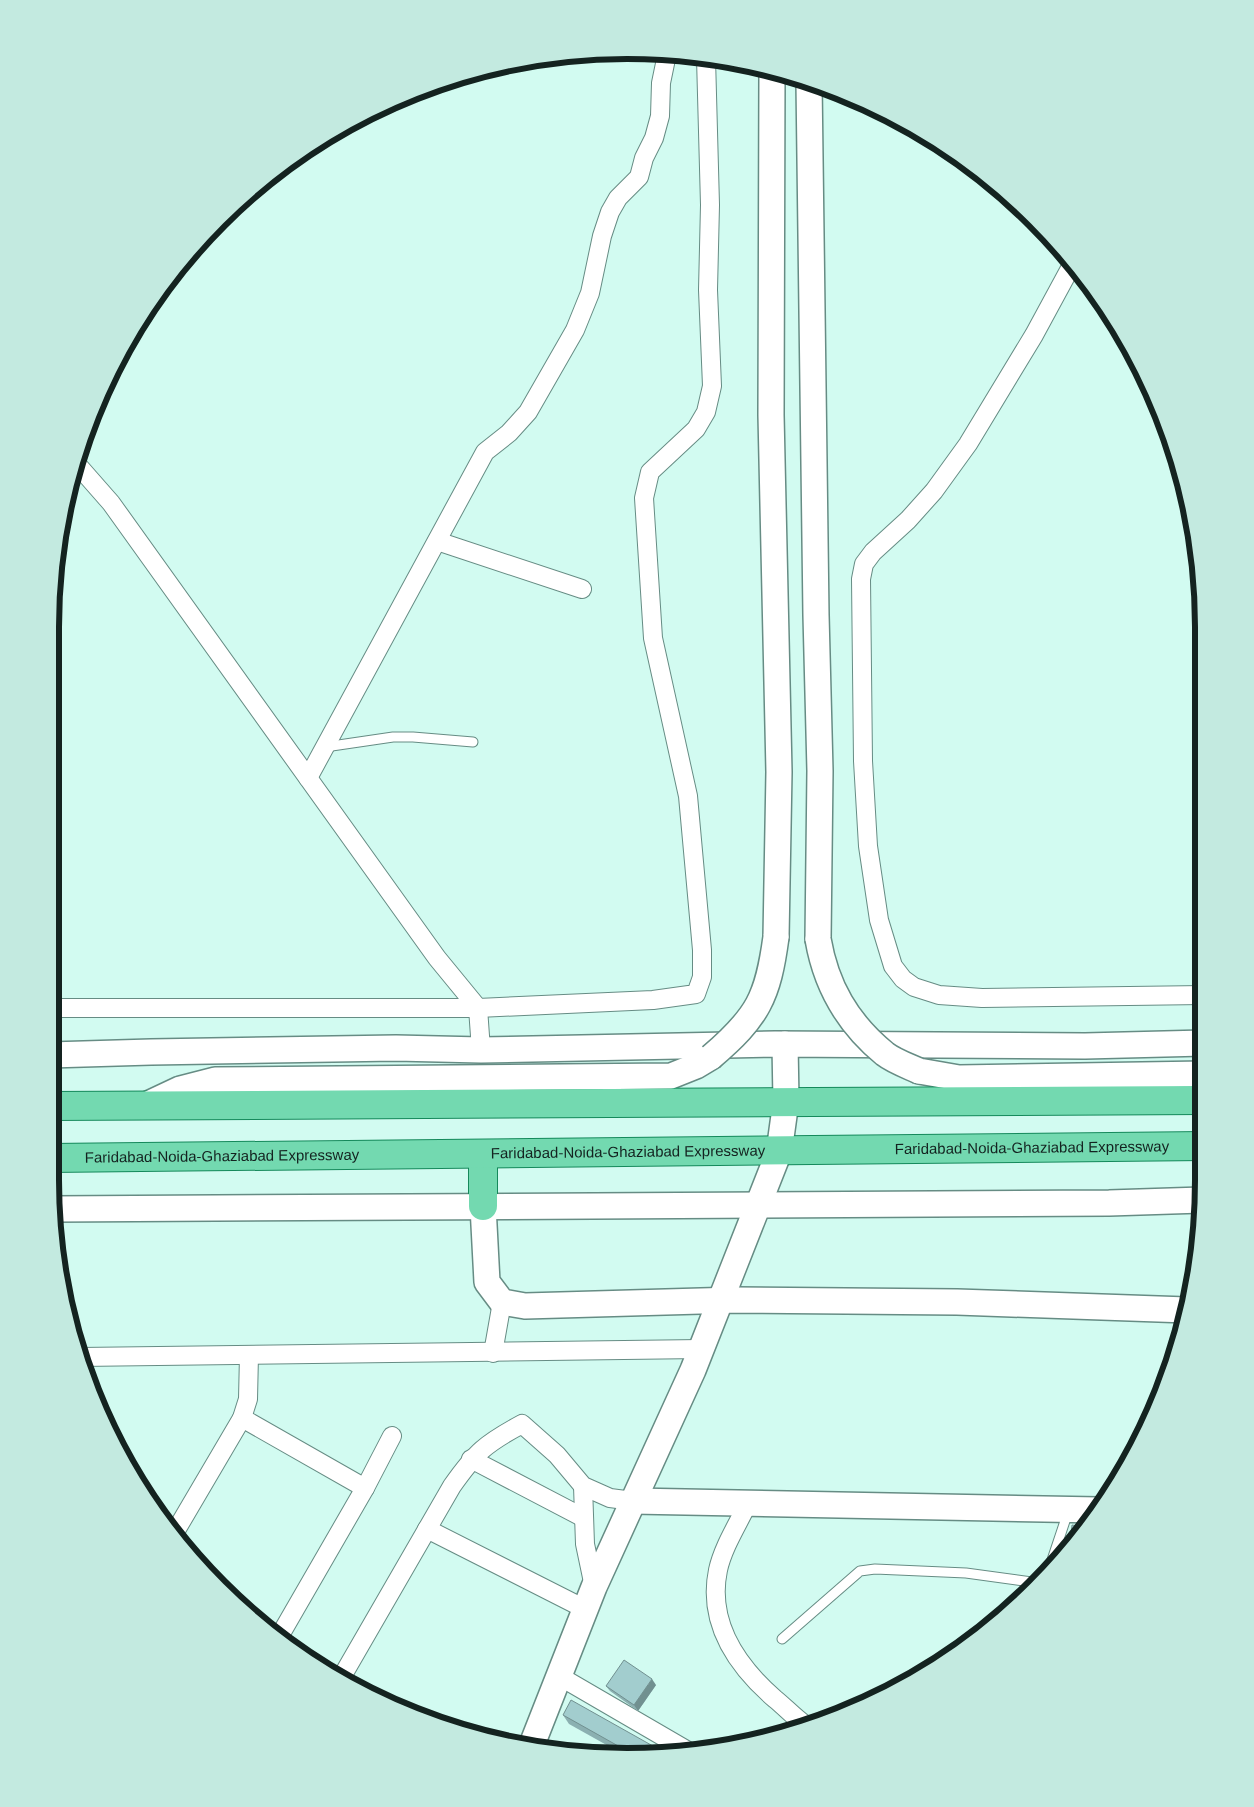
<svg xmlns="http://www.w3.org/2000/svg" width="1254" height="1807" font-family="Arial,sans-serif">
<rect width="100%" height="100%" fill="#d2fbf1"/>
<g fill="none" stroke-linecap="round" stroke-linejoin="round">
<defs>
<g id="lane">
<path d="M325,747l68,-10h20l60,5"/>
<path d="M1048,1572l20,-60"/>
<path d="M782,1639l78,-68 15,-2 91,4 73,10"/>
</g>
<g id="street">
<path d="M1073,263l-39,72 -66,109 -34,47 -26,29 -35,32 -9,12 -3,15 2,182 5,85 11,74 14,46 10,13 11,8 25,8 43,3 222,-3"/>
<path d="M75,462l36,41 326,455 41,50 3,42"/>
<path d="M437,541l145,48"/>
<path d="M308,778l177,-326 24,-19 19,-21 47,-82 15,-37 12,-57 8,-24 8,-14 21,-21 5,-19 10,-20 6,-22 1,-33 6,-29"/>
<path d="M50,1008h428l175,-8 43,-6 6,-17v-27l-14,-154 -35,-158 -9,-140 6,-26 46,-43 10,-17 6,-26 -4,-96 2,-85 -4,-147"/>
<path d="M493,1353l9,-51"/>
<path d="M80,1357l621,-8"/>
<path d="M242,1418l123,70"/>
<path d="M471,1459l113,59"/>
<path d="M583,1486l2,58 9,43"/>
<path d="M748,1503c-10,21 -25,44 -30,67 -11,53 19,96 57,129 10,8 19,18 29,25"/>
<path d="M427,1529l158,80"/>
<path d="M175,1532l67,-114 6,-19 1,-44"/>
<path d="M279,1637l86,-149 27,-52"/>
<path d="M559,1676l129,75"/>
<path d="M340,1680l112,-194c24,-34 33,-42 70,-62l35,31 26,31 27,12 23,3"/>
</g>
<g id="secondary">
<path d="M772,71l-1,344 8,357 -3,165"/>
<path d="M809,82l7,533 4,156 -2,168"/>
<path d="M50,1055l101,-3 245,-4 85,2 294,-6 310,2 119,-3"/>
<path d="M919,1071l40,7 245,-4"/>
<path d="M146,1105l34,-16 35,-9 456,-4 25,-10 15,-9"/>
<path d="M483,1206l4,76 15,20 23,4 211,-6 221,2 230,8"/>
<path d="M54,1209l1055,-6 93,-3"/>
<path d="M633,1501l466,9"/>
<path d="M531,1747l63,-160 99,-217 86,-218 7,-51 -1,-57"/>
</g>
<g id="primary">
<path d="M50,1106l1154,-6"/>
<path d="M483,1154v52"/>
<path id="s1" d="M50,1158l1154,-12"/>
</g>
</defs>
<use href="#lane" stroke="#668c84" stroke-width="11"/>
<use href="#street" stroke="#668c84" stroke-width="20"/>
<use href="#secondary" stroke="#668c84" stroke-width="28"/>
<use href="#primary" stroke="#15895b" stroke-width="30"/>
<use href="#lane" stroke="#fff" stroke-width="9"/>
<use href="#street" stroke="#fff" stroke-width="18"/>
<use href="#secondary" stroke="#fff" stroke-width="25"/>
<use href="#primary" stroke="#73d9b0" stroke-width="28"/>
<defs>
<g id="secondary-bridge">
<path d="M818,939c8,47 29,84 67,115 9,7 23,12 34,17"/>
<path d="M711,1057c47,-40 57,-60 65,-120"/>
</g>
</defs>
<use href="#secondary-bridge" stroke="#668c84" stroke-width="28" stroke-linecap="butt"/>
<use href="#secondary-bridge" stroke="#fff" stroke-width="25"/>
</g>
<g fill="#8bb0b1">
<path d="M656,1685l-18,26 -28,-20 -4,-5z"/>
<path d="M563,1715l97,35 2,4 -34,3 -59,-33z"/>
</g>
<g fill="#719090">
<path d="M652,1679l4,6 -18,26 -4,-6z"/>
<path d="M660,1750l2,4h-5z"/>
</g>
<g fill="#a2cdce" stroke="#719090">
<path d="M1072,1525l13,2 -15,19z"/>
<path d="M624,1660l28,19 -18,26 -28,-19z"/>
<path d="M571,1700l89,50 -3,4 -21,2 -73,-41z"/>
</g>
<g text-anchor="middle" stroke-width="4" stroke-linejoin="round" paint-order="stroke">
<g font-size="15" fill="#142320" stroke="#d2fbf1">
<text dy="5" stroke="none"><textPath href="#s1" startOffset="982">Faridabad-Noida-Ghaziabad Expressway</textPath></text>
<text dy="5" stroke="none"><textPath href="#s1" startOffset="578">Faridabad-Noida-Ghaziabad Expressway</textPath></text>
<text dy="5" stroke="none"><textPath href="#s1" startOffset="172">Faridabad-Noida-Ghaziabad Expressway</textPath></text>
</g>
</g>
<path d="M0 0H1254V1807H0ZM627 59H627A568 568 0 0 1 1195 627V1180A568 568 0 0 1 627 1748H627A568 568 0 0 1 59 1180V627A568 568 0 0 1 627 59Z" fill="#c3eae0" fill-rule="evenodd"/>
<path fill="none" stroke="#142320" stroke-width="6" d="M627 59H627A568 568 0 0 1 1195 627V1180A568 568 0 0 1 627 1748H627A568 568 0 0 1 59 1180V627A568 568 0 0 1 627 59Z"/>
</svg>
